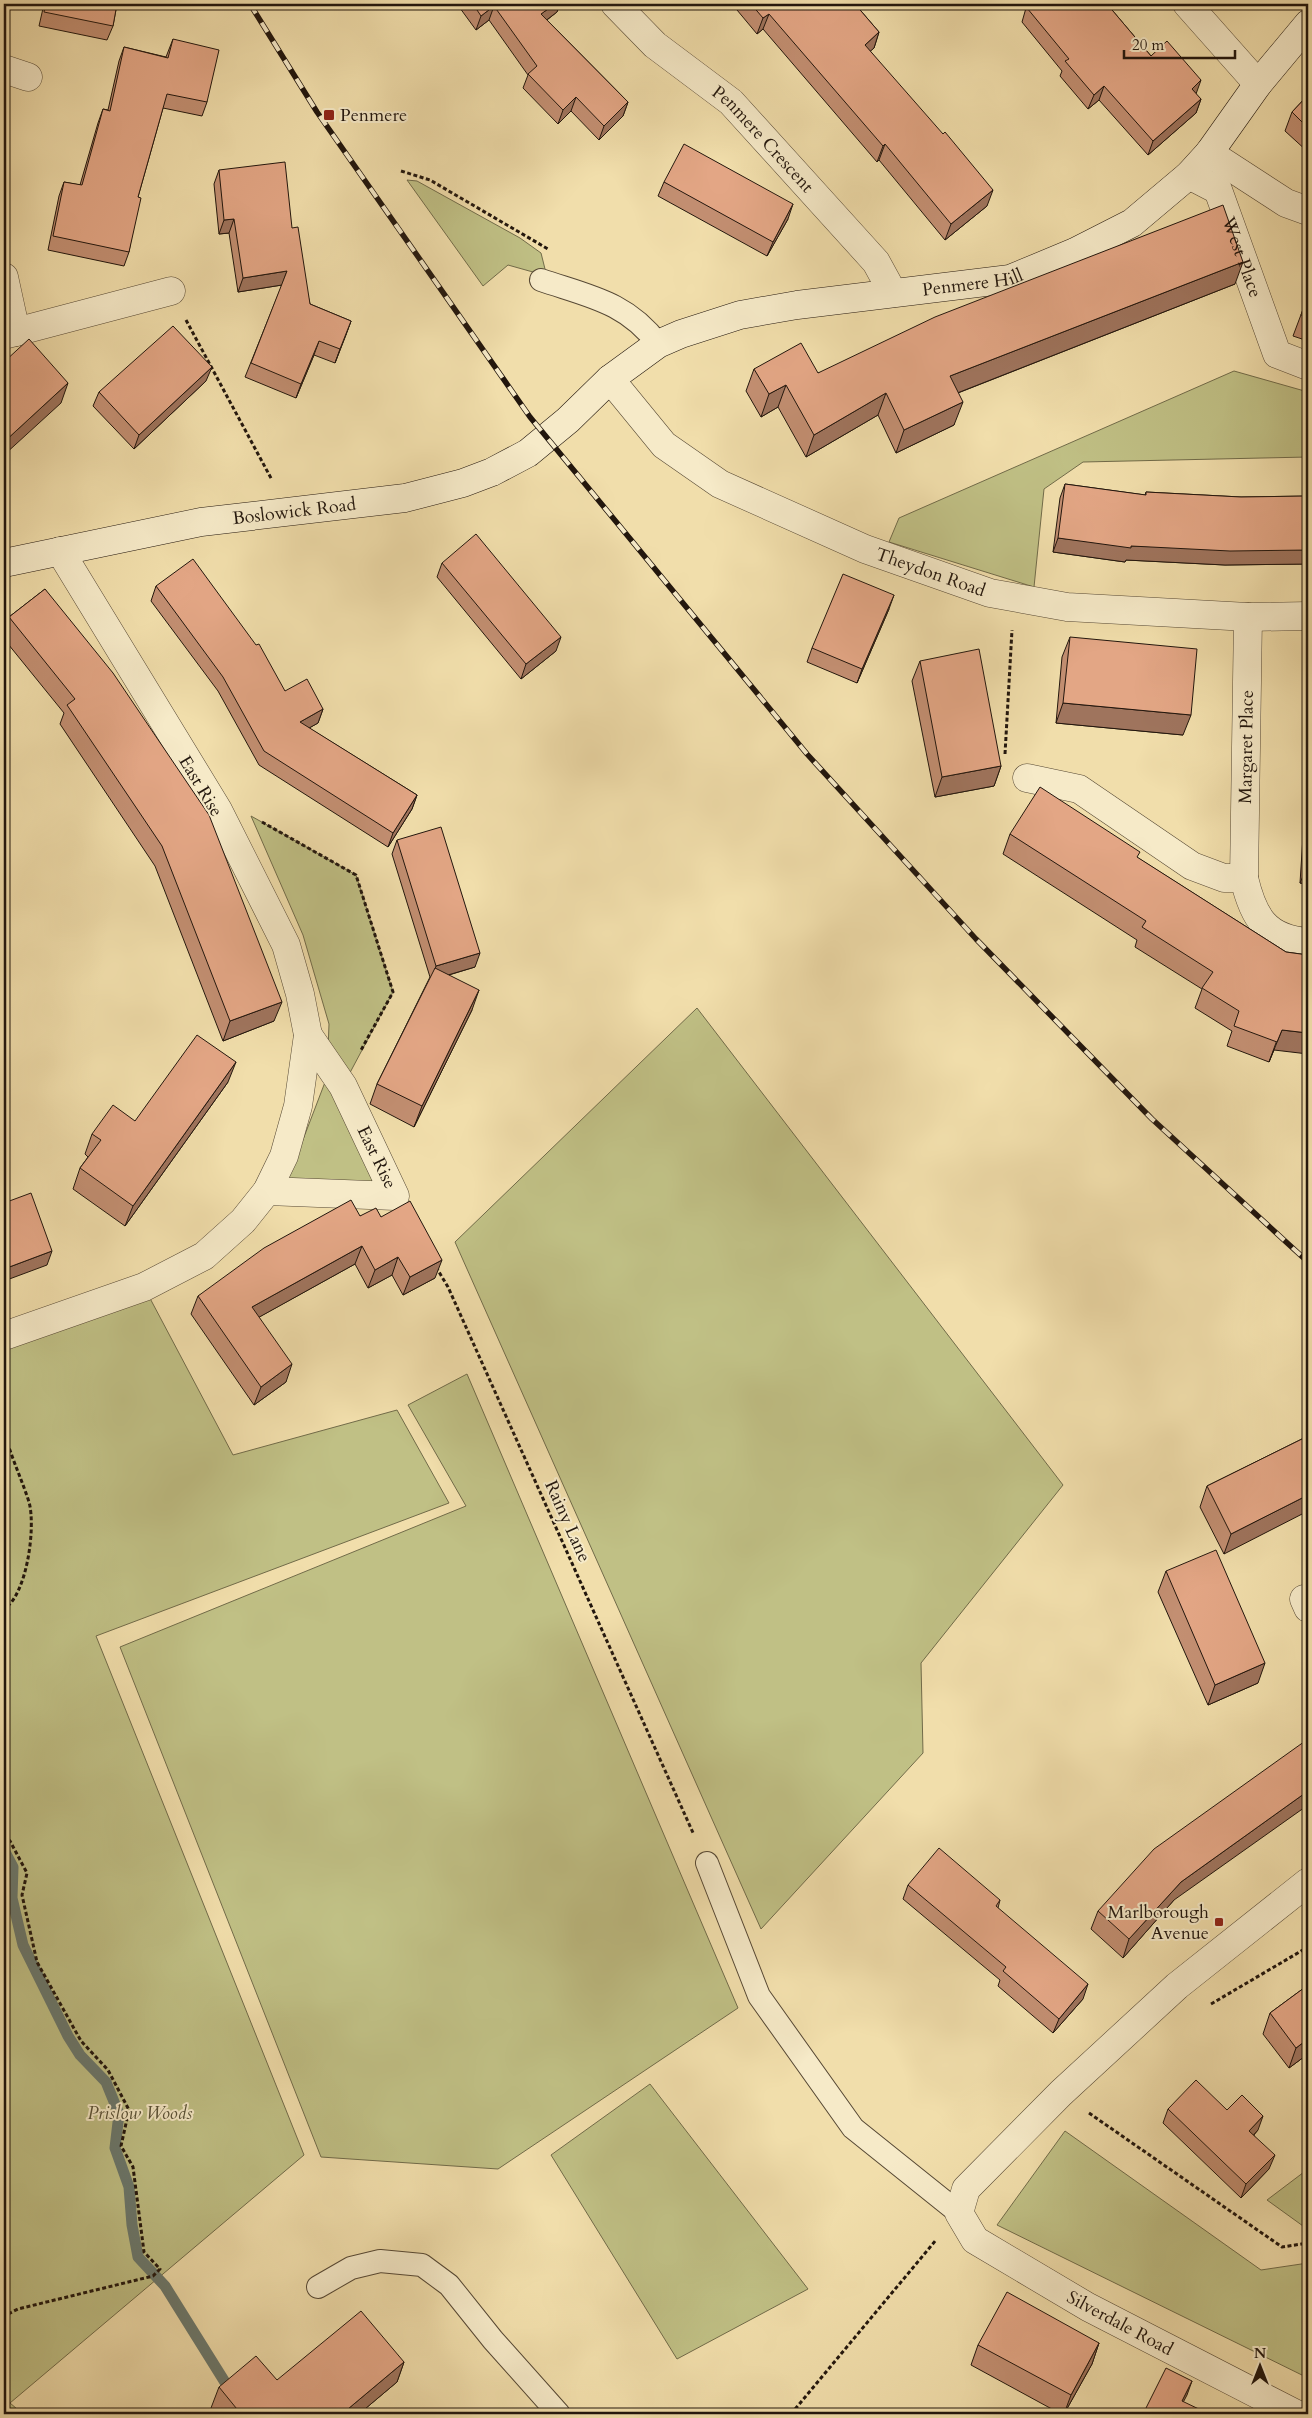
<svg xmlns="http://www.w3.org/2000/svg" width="1312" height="2418" font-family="Cardo,serif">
<rect width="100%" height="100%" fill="#f1deab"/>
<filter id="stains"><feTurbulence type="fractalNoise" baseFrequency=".004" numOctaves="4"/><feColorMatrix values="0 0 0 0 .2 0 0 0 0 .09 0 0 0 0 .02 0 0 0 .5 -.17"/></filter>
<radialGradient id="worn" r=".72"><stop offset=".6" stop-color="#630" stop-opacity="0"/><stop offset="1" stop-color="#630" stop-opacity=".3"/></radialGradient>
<g fill="#c0c085" stroke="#716b49">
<path d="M407,180l10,1 103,57 21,15 4,16 -5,5 -32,-9 -25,21z"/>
<path d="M1234,371l74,21v65l-225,5 -39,27 -10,98 -145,-45 10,-24z"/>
<path d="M251,816l105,59 37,117 -48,90 36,106 -95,-4 41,-107 2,-53 -26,-89z"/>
<path d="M697,1008l366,477 -142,178 2,90 -162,176 -306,-687z"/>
<path d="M144,1287l89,168 164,-45 52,93 -353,133 208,519 -294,248 13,11h-19v-1079z"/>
<path d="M467,1374l271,634 -240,161 -177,-12 -201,-510 346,-141 -58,-101z"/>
<path d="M650,2084l158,205 -131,70 -126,-204z"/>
<path d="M1065,2131l196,139 47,-7v115l-311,-153z"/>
<path d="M1308,2169v56l-5,1 -36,-26z"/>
</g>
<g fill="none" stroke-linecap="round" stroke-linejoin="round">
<path stroke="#6b796e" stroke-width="11" d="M4,1850l9,17 -1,31 11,47 45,91 12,19 26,27 13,32 -4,34 14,39 3,38 6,32 27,29 63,101"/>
<defs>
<g id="lane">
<path d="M541,280c47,16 86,22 117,64"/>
<path d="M707,1863l52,133 94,132 106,85"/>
<path d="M318,2287l33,-19 29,-7 42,4 27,20 44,55 66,74"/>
</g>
<g id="street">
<path id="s1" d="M615,4l40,41 76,57 145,160 17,31"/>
<path d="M1187,4l71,80"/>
<path d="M4,69l24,8"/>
<path d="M1209,153l77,50 22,8"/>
<path id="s2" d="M1189,175l29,15 59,164 31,12"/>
<path d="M4,277l12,55"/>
<path d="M4,335l167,-44"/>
<path id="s3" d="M610,379l54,66 56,39 145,65 125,44 77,14 181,10 60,-1"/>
<path d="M1027,778l52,11 113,77 32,12h20c9,38 21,61 64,64"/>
<path id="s4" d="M1244,878l4,-261"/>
<path d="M267,1191l128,5 -52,-110 -35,-51"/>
<path d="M4,1336l140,-49 60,-31 39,-35 24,-30 17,-35 14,-50 10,-71 -8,-41 -14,-49 -68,-135 -158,-259"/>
<path d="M1304,1599l4,9"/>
<path d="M1296,2414l-208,-107 -113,-67 -16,-27 7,-24 95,-96 116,-107 131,-104"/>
</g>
<g id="secondary">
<path id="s5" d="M4,563l197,-41 204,-24 58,-15 29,-11 36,-19 40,-33 42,-41 48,-35 23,-10 59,-19 57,-10 213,-26 65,-27 57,-29 57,-48 20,-22 49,-69 50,-60"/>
</g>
</defs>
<use href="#lane" stroke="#564834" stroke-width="24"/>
<use href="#street" stroke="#564834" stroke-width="29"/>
<use href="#secondary" stroke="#22160d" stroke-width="29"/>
<g stroke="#22160d" stroke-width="3" stroke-dasharray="4 2.5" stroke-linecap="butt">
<path d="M401,171l29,9 118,69"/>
<path d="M186,320l86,160"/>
<path d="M1005,754l7,-124"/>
<path d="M262,822l94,53 37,117 -33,60"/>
<path d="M436,1267l12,20 246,548"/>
<path d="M4,1430c6,25 17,47 25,72 7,25 -2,93 -25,107"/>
<path d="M4,1835l6,6 17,32 -5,22 15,67 44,79 27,29 21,40 -8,36 12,21 11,85 16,17 -7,7 -135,33 -14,7"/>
<path d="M1211,2004l97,-57"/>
<path d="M1089,2113l193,134 26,-4"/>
<path d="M791,2414l145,-174"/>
</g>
<use href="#lane" stroke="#f6eac8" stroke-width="22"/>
<use href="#street" stroke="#f6eac8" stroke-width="28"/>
<use href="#secondary" stroke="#f6eac8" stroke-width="28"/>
<defs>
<path id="rail" d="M250,4l67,108 213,305 277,337 169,185 176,180 156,143"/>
</defs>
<use href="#rail" stroke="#22160d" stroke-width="5.5"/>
<use href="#rail" stroke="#f6eac8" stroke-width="4" stroke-dasharray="11" stroke-linecap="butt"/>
</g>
<g fill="#c38f72" stroke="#22160d">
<path d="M44,4h73l-4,22 -6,14 -68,-14z"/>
<path d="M457,4h103l-3,8 -10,8 81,82 -5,14 -24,24 -28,-29 -13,13 -35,-36 5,-13 -39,-55 -13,10z"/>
<path d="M732,4h123l24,28 -5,16 -4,3 117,155 -42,34 -66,-80 -2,2 -114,-133 -6,5z"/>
<path d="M1023,4h84l44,52 45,38 5,5 -5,14 -48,42 -49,-55 -11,9 -28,-33 2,-5 -40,-49 4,-14z"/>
<path d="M173,39l34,63 -5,14 -39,-8 -25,89 -9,55 -5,14 -76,-16 11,-54 5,-14 16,3 18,-62 5,-14 5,1 11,-49 5,-14 42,10z"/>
<path d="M1308,95v57l-23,-21 7,-19z"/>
<path d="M219,170l73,58 18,76 41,17 -16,42 -21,-8 -18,43 -51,-21 37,-92 -44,7 -9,-59 -10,1 -5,-50z"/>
<path d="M664,182l124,37 -21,37 -109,-60z"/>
<path d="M1235,284l-277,109 -4,32 -58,28 -18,-38 -72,42 -28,-50 -17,10 -15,-26 8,-22 64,4z"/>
<path d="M1308,296v45l-15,-5z"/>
<path d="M206,381l-72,68 -41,-43 6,-14z"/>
<path d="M1065,484l80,11 1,-3 95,5 67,-1v68l-83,1 -99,-5 -1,2 -72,-10 7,-54z"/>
<path d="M442,563l114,88 -35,28 -84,-102z"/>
<path d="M156,586l129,105 38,18 -5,14 -9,5 108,67 -5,14 -24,38 -129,-82 -41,-74 -67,-90z"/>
<path d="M45,589l229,432 -51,20 -68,-175 -95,-142 4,-11 -60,-74v-7l5,-15z"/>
<path d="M889,609l-32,74 -50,-21 5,-14z"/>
<path d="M1070,637l113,98 -127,-12 6,-66z"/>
<path d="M920,661l81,105 -7,20 -59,11 -23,-116z"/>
<path d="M1306,814l2,70 -8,-1 4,-62z"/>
<path d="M1010,834l128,24 148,94 22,3 -39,107 -42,-16 5,-15 -37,-23 7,-19 -67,-42 2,-7 -134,-86z"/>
<path d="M397,840l78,127 -26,8 23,35 -58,117 -44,-23 7,-20 53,-107 -38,-123z"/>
<path d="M228,1082l-103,144 -52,-37 7,-21 8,-11 -3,-3 7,-20 43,-13z"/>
<path d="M360,1216l21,1 54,61 -32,17 -11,-20 -24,13 -13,-24 -96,53 27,65 -32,23 -63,-91 7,-18z"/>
<path d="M1308,1436l-84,118 -24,-47 7,-21z"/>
<path d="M1166,1571l92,112 -50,22 -50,-113z"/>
<path d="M908,1885l92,15 -2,8 85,91 -30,34 -55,-47 2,-6 -97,-81z"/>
<path d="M1174,1900l-51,58 -32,-29 7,-18z"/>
<path d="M1308,1985v69l-19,14 -26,-34 7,-21z"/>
<path d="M1168,2109l59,1 31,20 -4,5 15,34 -28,29 -78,-75z"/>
<path d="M1099,2343l-7,21 -28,50h-3l-90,-49 7,-20z"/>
<path d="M404,2362l-7,20 -38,32h-142l-6,-6 8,-21 58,-7z"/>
</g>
<g fill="#9f745d" stroke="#22160d">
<path d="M555,4h5l-3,8 -21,16 5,-14z"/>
<path d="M494,6l-5,14 -13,10 5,-14z"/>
<path d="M769,14l-6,15 -6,5 6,-16z"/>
<path d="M879,32l-5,16 -15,13 6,-16z"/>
<path d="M1201,80l-5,14 -4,-5z"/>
<path d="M1104,86l-5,14 -11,9 6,-14z"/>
<path d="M576,97l-5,14 -13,13 5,-14z"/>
<path d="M1201,99l-5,14 -48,42 5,-14z"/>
<path d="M628,102l-5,14 -24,24 5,-14z"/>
<path d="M885,144l-6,16 -2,2 6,-16z"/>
<path d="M993,190l-6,16 -42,34 6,-16z"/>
<path d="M793,204l-5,15 -21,37 6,-14z"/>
<path d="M234,219l-5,14 -10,1 5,-14z"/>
<path d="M1243,262l-8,22 -293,115 8,-23z"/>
<path d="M287,271l-5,14 -44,7 5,-14z"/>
<path d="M351,321l-5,14 -11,28 5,-14z"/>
<path d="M319,341l-5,14 -18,43 5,-14z"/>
<path d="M212,367l-6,14 -72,68 5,-14z"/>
<path d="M68,383l-7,20 -57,52v-13z"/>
<path d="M786,385l-8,22 -17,10 8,-23z"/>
<path d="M886,393l-8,22 -72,42 8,-22z"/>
<path d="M963,402l-9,23 -58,28 8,-23z"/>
<path d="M1058,538l73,8 177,4v14l-83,1 -99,-5 -1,2 -72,-10z"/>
<path d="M894,595l-5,14 -32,74 5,-14z"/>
<path d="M561,637l-5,14 -35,28 5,-15z"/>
<path d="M1063,703l128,12 -8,20 -127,-12z"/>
<path d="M323,709l-5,14 -23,13 5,-14z"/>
<path d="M1001,766l-7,20 -59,11 7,-20z"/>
<path d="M417,795l-5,14 -24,38 5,-14z"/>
<path d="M1303,876l5,1v7l-8,-1z"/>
<path d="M480,953l-5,14 -44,13 5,-14z"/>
<path d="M479,990l-7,20 -58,117 8,-21z"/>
<path d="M282,1002l-8,19 -51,20 7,-20z"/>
<path d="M1282,1030l26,3v21l-34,-4 -5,12z"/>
<path d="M236,1062l-8,20 -103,144 8,-20z"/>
<path d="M362,1246l-7,18 -110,61 7,-18z"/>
<path d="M52,1251l-5,14 -43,16v-12z"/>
<path d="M398,1257l-6,18 -24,13 7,-18z"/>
<path d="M442,1260l-7,18 -32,17 7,-18z"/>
<path d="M292,1364l-6,18 -32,23 7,-18z"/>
<path d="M1308,1495v16l-84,43 7,-20z"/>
<path d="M1265,1663l-7,20 -50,22 7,-20z"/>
<path d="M1308,1791v14l-134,95 -51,58 6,-19 52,-57z"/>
<path d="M1088,1984l-5,15 -30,34 6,-14z"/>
<path d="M1308,2039v15l-19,14 7,-20z"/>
<path d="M1263,2116l-5,14 -14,15 5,-14z"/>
<path d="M1275,2155l-6,14 -28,29 5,-14z"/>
<path d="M1099,2343l-7,21 -28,50 7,-19z"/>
<path d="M404,2362l-7,20 -38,32h-17z"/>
<path d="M1192,2381l-5,14 -10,19 5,-13z"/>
</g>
<g fill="#e3a685" stroke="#22160d">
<path d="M46,4h71l-4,22 -69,-14z"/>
<path d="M473,4h82l-14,10 87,88 -24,24 -28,-29 -13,13 -35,-36 9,-8 -43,-60 -13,10z"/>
<path d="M751,4h104l24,28 -14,13 78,89 2,-2 48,58 -42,34 -66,-80 -2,2 -114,-132 -6,4z"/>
<path d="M1032,4h75l44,52 16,-15 34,39 -9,9 9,10 -48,42 -49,-55 -10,9 -29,-34 4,-2 -42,-51z"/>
<path d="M173,39l46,11 -12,52 -40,-8 -29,103 3,1 -12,54 -76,-16 11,-54 18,3 21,-76 7,2 14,-64 44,11z"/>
<path d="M1308,95v33l-16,-16z"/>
<path d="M684,144l109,60 -20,38 -109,-60z"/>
<path d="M285,162l7,66 6,-1 12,77 41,17 -11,28 -21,-8 -18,43 -50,-21 36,-92 -44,7 -9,-59 -10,1 -5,-50z"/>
<path d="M1223,205l20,57 -293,114 13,26 -59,28 -18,-37 -72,42 -28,-50 -17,9 -15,-25 47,-26 17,30 117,-56z"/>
<path d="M1308,296v22l-7,-3z"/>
<path d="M173,326l39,41 -73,68 -40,-43z"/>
<path d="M29,339l39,44 -64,59v-80z"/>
<path d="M1065,484l81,11v-3l95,5 67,-1v54l-78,1 -99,-5v2l-73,-10z"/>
<path d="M476,534l85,103 -35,27 -84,-101z"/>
<path d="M193,559l63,86 3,-1 26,47 22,-12 16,30 -23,13 117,73 -24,38 -129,-82 -41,-74 -67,-91z"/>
<path d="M843,574l51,21 -32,74 -50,-21z"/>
<path d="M45,589l68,84 96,142 73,187 -52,19 -68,-175 -95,-141 8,-6 -66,-82z"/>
<path d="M1070,637l127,12 -6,66 -128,-12z"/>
<path d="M979,649l22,117 -59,11 -22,-116z"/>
<path d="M1040,787l100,65 -3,5 149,95 22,3v78l-26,-3 -5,12 -43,-16 5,-15 -37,-23 11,-16 -71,-45 4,-6 -136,-87z"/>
<path d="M1306,814h2v63l-5,-1z"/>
<path d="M441,827l39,126 -44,13 -39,-126z"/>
<path d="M435,968l44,22 -57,116 -45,-22z"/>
<path d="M197,1035l39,27 -103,144 -53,-38 21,-28 -9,-6 21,-29 22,16z"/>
<path d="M31,1193l21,58 -48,18v-66z"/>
<path d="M351,1200l9,16 16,-8 5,9 29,-16 32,59 -32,17 -12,-20 -23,13 -13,-24 -110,61 40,57 -31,23 -63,-91 66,-48z"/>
<path d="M1308,1436v59l-77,39 -24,-48z"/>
<path d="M1216,1550l49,113 -50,22 -49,-114z"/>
<path d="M1308,1739v52l-127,91 -52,57 -31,-28 56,-62z"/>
<path d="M939,1848l61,52 -4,6 92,78 -29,35 -56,-48 3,-4 -98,-82z"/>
<path d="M1308,1985v54l-12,9 -26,-35z"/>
<path d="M1196,2080l31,30 15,-15 21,21 -14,15 26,24 -29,29 -78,-75z"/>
<path d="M1007,2292l92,51 -28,52 -93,-50z"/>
<path d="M361,2311l43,51 -62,52h-101l-22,-27 37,-31 21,24z"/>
<path d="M1166,2368l26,13 -10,20 21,10 -2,3h-58z"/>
</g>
<g fill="#8f2418" stroke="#f6eac8" stroke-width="2">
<rect x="323" y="109" width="12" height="12" rx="2.5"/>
<rect x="1214" y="1917" width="10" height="10" rx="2.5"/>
</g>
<g text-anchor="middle" stroke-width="4" stroke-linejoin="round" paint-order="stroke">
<g font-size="18" fill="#22160d" stroke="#f6eac8" text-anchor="start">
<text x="340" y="121">Penmere</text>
<text x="1209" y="1918" text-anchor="end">Marlborough<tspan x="1209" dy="21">Avenue</tspan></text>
</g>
<g font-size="18" fill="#22160d" stroke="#f6eac8">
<text dy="6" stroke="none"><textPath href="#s1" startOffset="201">Penmere Crescent</textPath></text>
<text dy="6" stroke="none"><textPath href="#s2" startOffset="104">West Place</textPath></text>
<text dy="6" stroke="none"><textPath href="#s5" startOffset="1030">Penmere Hill</textPath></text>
<text dy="6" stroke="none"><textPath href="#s5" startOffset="295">Boslowick Road</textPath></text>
<text dy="6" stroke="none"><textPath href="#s3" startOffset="382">Theydon Road</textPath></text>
<text dy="6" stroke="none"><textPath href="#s4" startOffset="131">Margaret Place</textPath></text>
<text transform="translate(201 786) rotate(59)" y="6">East Rise</text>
<text transform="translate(377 1157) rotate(64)" y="6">East Rise</text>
<text transform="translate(568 1521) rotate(66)" y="6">Rainy Lane</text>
<text transform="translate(1120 2323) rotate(28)" y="6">Silverdale Road</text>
</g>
<g font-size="18" font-style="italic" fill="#595237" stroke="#f6eac8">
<text x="140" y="2119">Prislow Woods</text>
</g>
</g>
<rect width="1312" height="2418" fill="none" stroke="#f1deab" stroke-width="20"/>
<rect x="5" y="5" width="1302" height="2408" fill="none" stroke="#22160d" stroke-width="2.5"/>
<rect x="10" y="10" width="1292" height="2398" fill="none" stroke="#22160d"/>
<g transform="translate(1260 2366)" stroke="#f6eac8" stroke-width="4" paint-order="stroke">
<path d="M0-4L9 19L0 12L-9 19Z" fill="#22160d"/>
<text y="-8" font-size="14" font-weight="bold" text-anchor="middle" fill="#22160d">N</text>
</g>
<path d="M1124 50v8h111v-8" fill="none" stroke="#22160d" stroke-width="2.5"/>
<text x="1132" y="50" font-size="15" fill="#22160d" stroke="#f6eac8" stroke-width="4" paint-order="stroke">20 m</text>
<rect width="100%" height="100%" filter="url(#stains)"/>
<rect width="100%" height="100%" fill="url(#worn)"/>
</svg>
